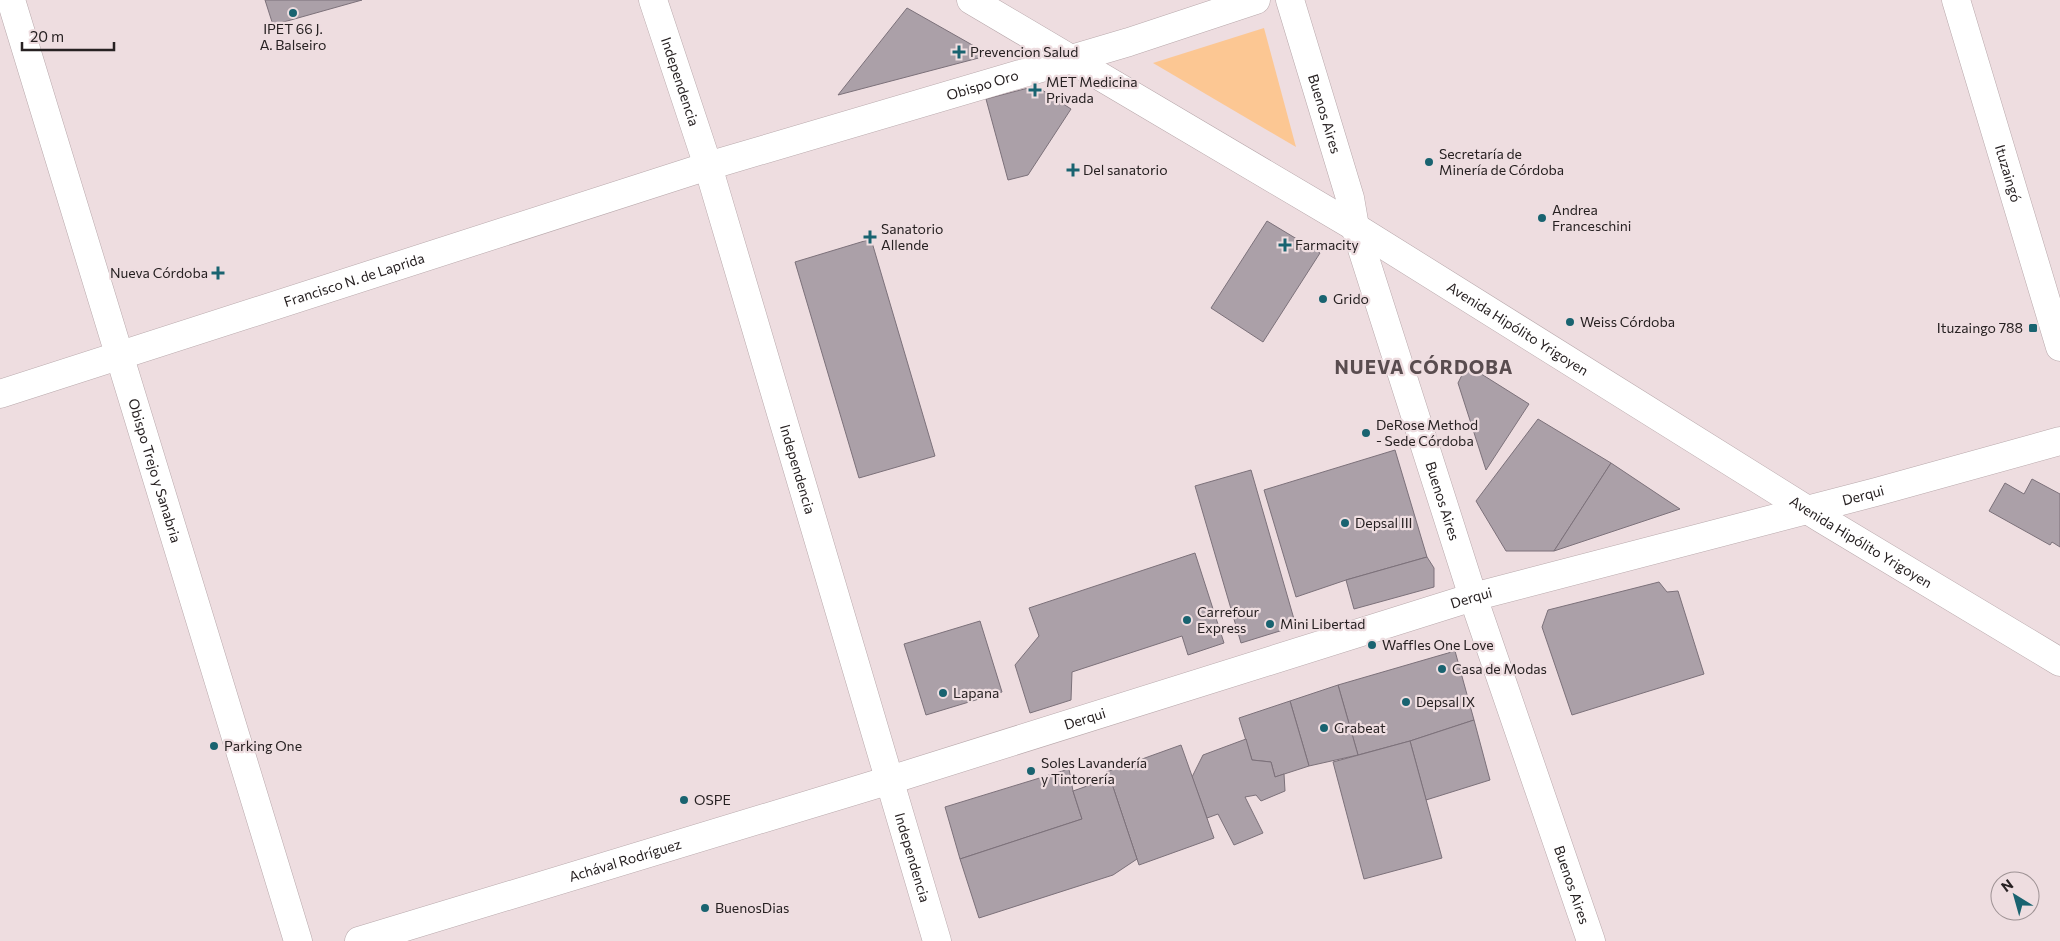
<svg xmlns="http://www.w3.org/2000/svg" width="2060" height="941" font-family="Commissioner,sans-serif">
<rect width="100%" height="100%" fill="#eedde0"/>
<path fill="#fcc793" d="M1264,28l32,119 -143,-84z"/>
<g fill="#aba0a8" stroke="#7c717a">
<path d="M265,0h97l-89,25z"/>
<path d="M907,8l83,47 -152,40z"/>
<path d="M1036,86l35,23 -43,66 -20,5 -22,-81z"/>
<path d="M1267,221l53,32 -57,89 -52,-34z"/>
<path d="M871,239l64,217 -76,22 -64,-216z"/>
<path d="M1467,365l62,39 -43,66 -28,-87z"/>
<path d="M1538,419l73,44 -57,88h-48l-30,-50z"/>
<path d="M1395,450l32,107 -81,23 -50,17 -32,-107z"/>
<path d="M1611,463l69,46 -126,42z"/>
<path d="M1251,470l45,156 -55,17 -46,-157z"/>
<path d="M2032,479l28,15v53l-8,-5 -2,3 -61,-34 16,-28 19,11z"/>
<path d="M1195,553l29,90 -36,12 -6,-19 -110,36 -1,28 -41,13 -15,-48 24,-29 -10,-28z"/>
<path d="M1427,557l7,11v19l-80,22 -8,-29z"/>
<path d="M1659,582l8,10 11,-1 26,83 -132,41 -30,-88 6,-17z"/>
<path d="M980,621l22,71 -76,23 -22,-71z"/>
<path d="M1455,651l19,69 -64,21 -52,14 -20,-70z"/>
<path d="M1338,685l20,70 -49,11 -19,-65z"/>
<path d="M1290,701l19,65 -34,11 -4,-15 -19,-2 -13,-42z"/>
<path d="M1474,720l16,60 -64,20 -16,-59z"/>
<path d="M1246,739l6,21 19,2 4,15 9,-3 1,17 -24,10 -5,-6 -11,2 18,36 -29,12 -16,-31 -11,4 -15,-41 11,-22z"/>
<path d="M1410,741l32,117 -78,21 -31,-117z"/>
<path d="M1181,745l33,93 -75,27 -29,-87 -4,-6z"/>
<path d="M1069,769l4,22 9,28 -122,40 -15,-52z"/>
<path d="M1110,778l27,81 -24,16 -134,43 -19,-59 122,-40 -9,-28z"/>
</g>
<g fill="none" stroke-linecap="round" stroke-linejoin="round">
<defs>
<g id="minor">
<path id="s1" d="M11,0l287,941"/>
<path id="s2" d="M653,0l55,166 229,775"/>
<path id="s3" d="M1290,0l60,198 5,29 118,370 118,344"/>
<path id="s4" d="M1956,0l104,347"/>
<path id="s5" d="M0,394l708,-228 421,-124 127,-42"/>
<path id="s6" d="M359,941l531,-161 583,-183 403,-105 184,-51"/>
</g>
<g id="major">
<path id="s7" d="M971,0l384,227 467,292 238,143"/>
</g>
</defs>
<use href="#minor" stroke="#b8a8ab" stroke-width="29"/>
<use href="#major" stroke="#b8a8ab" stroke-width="29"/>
<use href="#minor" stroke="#fff" stroke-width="28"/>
<use href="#major" stroke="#fff" stroke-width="28"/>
</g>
<g fill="#196370" stroke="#eedde0" stroke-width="2">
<circle cx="293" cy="13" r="5"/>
<path d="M956.5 44.5h5v5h5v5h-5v5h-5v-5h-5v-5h5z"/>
<path d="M1032.5 82.5h5v5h5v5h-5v5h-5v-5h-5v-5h5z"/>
<circle cx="1429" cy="162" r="5"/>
<path d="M1070.5 162.5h5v5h5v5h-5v5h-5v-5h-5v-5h5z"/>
<circle cx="1542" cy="218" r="5"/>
<path d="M867.5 229.5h5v5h5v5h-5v5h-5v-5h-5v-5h5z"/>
<path d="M1282.5 237.5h5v5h5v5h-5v5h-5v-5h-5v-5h5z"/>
<path d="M215.5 265.5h5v5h5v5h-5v5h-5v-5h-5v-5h5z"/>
<circle cx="1323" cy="299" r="5"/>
<circle cx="1570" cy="322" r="5"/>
<rect x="2028" y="323" width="10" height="10" rx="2.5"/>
<circle cx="1366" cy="433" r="5"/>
<circle cx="1345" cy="523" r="5"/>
<circle cx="1187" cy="620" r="5"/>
<circle cx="1270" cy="624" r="5"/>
<circle cx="1372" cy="645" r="5"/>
<circle cx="1442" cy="669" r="5"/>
<circle cx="943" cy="693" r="5"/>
<circle cx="1406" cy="702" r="5"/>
<circle cx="1324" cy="728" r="5"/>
<circle cx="214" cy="746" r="5"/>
<circle cx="1031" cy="771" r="5"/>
<circle cx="684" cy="800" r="5"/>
<circle cx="705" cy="908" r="5"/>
</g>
<g text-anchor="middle" stroke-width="4.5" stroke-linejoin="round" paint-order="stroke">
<g font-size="14" fill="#272122" stroke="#eedde0" text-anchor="start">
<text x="293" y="34" text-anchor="middle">IPET 66 J.<tspan x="293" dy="16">A. Balseiro</tspan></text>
<text x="970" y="57">Prevencion Salud</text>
<text x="1046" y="87">MET Medicina<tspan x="1046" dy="16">Privada</tspan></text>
<text x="1439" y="159">Secretaría de<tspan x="1439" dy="16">Minería de Córdoba</tspan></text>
<text x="1083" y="175">Del sanatorio</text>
<text x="1552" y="215">Andrea<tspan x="1552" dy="16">Franceschini</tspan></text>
<text x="881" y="234">Sanatorio<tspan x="881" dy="16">Allende</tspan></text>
<text x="1295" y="250">Farmacity</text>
<text x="208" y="278" text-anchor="end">Nueva Córdoba</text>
<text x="1333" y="304">Grido</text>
<text x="1580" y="327">Weiss Córdoba</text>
<text x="2023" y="333" text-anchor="end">Ituzaingo 788</text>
<text x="1376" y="430">DeRose Method<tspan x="1376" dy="16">- Sede Córdoba</tspan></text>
<text x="1355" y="528">Depsal III</text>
<text x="1197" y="617">Carrefour<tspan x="1197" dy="16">Express</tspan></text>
<text x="1280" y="629">Mini Libertad</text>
<text x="1382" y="650">Waffles One Love</text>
<text x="1452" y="674">Casa de Modas</text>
<text x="953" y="698">Lapana</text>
<text x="1416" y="707">Depsal IX</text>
<text x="1334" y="733">Grabeat</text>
<text x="224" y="751">Parking One</text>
<text x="1041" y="768">Soles Lavandería<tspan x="1041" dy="16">y Tintorería</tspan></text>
<text x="694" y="805">OSPE</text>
<text x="715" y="913">BuenosDias</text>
</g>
<g font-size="14" fill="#272122" stroke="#eedde0">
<text dy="5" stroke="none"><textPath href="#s2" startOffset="86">Independencia</textPath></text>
<text dy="5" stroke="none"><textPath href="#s5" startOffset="1030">Obispo Oro</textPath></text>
<text dy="5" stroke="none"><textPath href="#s3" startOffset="119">Buenos Aires</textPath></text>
<text dy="5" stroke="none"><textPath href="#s4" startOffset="181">Ituzaingó</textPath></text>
<text dy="5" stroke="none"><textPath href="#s5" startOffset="372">Francisco N. de Laprida</textPath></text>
<text dy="5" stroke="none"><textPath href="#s7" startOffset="638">Avenida Hipólito Yrigoyen</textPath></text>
<text dy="5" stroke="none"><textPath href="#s1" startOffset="492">Obispo Trejo y Sanabria</textPath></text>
<text dy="5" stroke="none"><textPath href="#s2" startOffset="491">Independencia</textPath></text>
<text dy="5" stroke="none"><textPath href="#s6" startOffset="1569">Derqui</textPath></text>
<text dy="5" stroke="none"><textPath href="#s3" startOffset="524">Buenos Aires</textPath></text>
<text dy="5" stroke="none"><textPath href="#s7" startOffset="1042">Avenida Hipólito Yrigoyen</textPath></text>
<text dy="5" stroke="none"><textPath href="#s6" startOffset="1164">Derqui</textPath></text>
<text dy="5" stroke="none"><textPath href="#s6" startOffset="759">Derqui</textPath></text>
<text dy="5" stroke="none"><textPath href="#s2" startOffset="896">Independencia</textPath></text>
<text dy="5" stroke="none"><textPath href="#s6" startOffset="278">Achával Rodríguez</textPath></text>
<text dy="5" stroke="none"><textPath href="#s3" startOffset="929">Buenos Aires</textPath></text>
</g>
<g font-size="19" font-weight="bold" letter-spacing="1" fill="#594c4f" stroke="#eedde0">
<text x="1424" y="374">NUEVA CÓRDOBA</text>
</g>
</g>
<g transform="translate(2015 896) rotate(323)"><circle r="24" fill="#eedde0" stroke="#9e9294"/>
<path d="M0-4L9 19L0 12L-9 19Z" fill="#196370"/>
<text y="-8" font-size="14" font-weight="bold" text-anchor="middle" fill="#272122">N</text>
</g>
<path d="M22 42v8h92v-8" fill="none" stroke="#272122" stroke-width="2.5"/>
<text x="30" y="42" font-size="15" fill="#272122" stroke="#eedde0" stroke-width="4" paint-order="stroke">20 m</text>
</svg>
